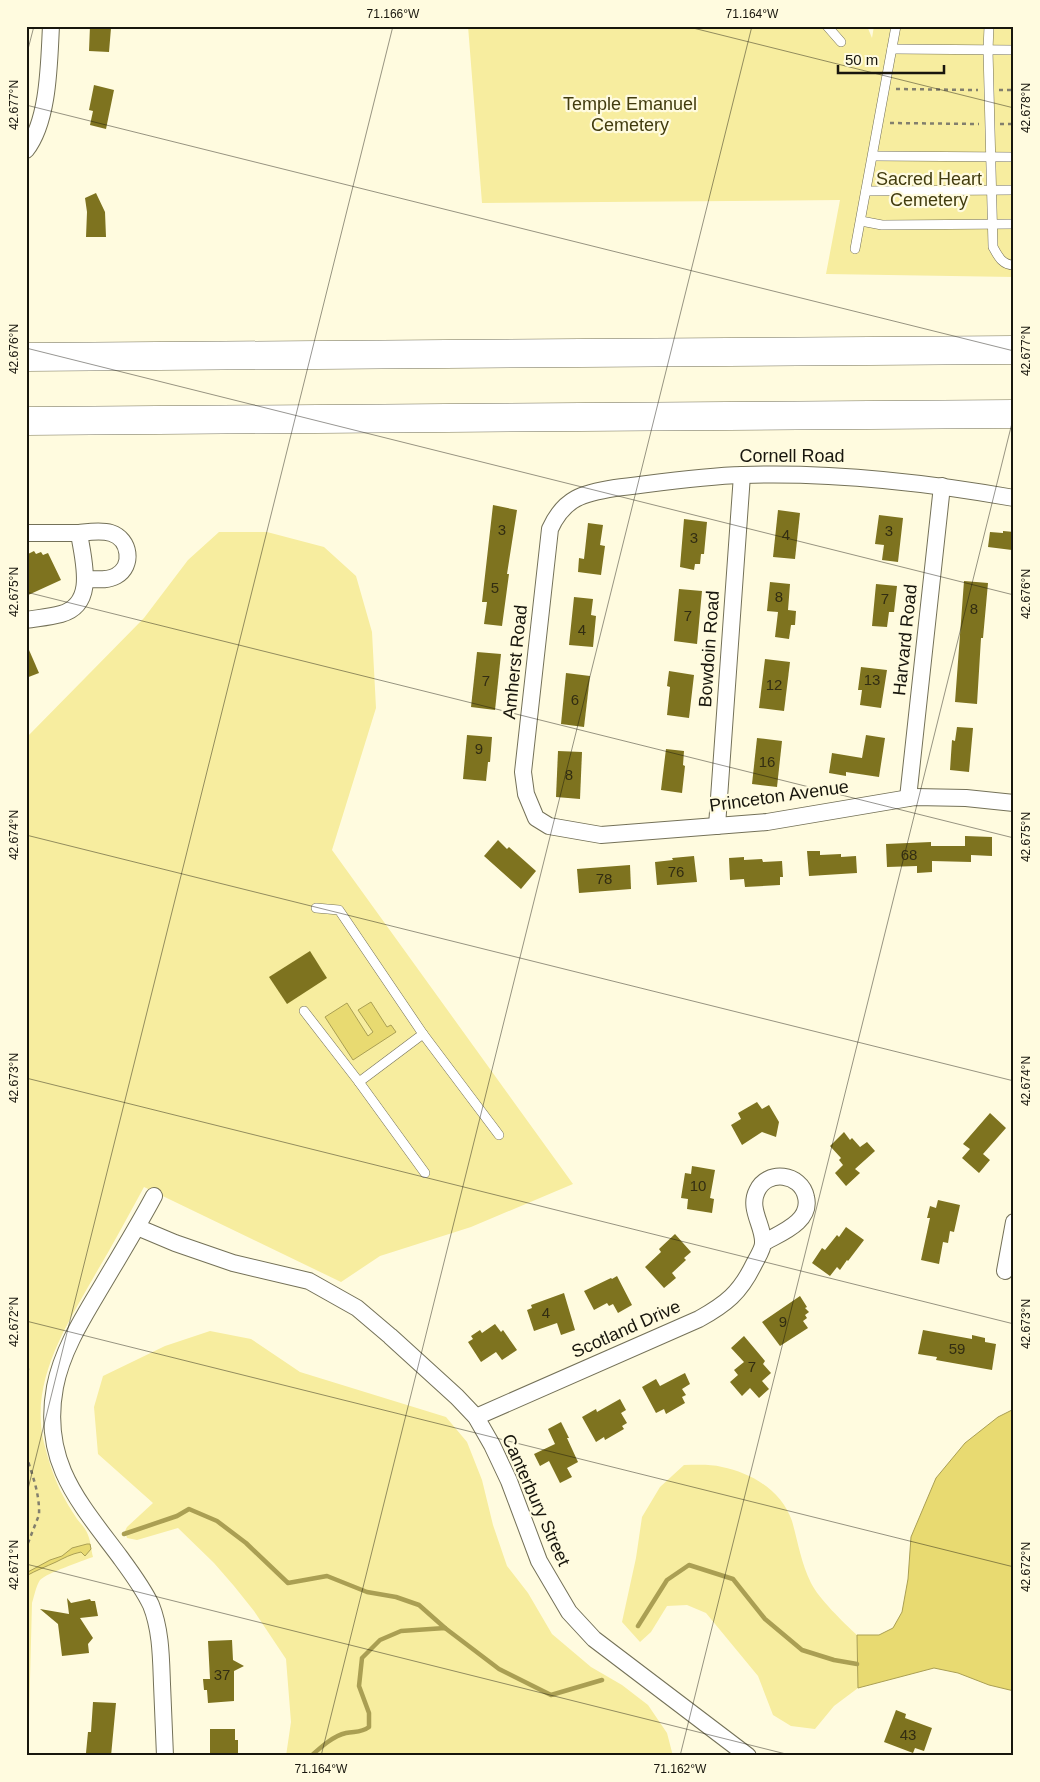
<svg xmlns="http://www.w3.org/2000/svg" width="1040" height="1782" font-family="Arial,sans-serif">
<rect width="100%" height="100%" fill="#fffbdf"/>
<g fill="#f7ed9f">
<path d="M468,26h399l5,12 2,-12h140v251l-188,-3 14,-74 -358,3z"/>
<path d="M219,532h48l57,15 32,29 16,56 4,76 -44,142 241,334 -102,43 -91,29 -39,26 -197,-95c-16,29 -31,58 -48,86 -29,52 -67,108 -52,170 4,16 9,32 16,47 5,10 11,20 17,29 4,5 9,10 11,16 3,7 3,15 5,22 -11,4 -46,16 -53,23 -4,6 -6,17 -8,23l-4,153h-2v-1018l118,-120 44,-58z"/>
<path d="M210,1331l41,8 49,33 146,45 21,25 15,38 11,45 14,41 21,27 24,41 39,33 31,18 26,20 19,28 6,23h-387l5,-34 -5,-63 -32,-48 -20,-25 -20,-23 -36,-35 -41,12 -10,-2 -2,-7 2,-4 26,-24 -55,-49 -4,-47 9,-31 62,-30z"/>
<path d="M684,1465c13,0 26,-1 38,2 30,6 60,24 70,54 6,21 9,42 19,62 8,16 32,39 46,52l1,53 -24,18 -19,23 -24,-3 -18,-11 -15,-39 -52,-63 -19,-8 -20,1 -16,26 -11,10 -18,-20 14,-64 6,-41 18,-30z"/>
</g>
<g fill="#e8da71" stroke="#aa9f53">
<path d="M371,1002l16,25 4,-2 5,7 -43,28 -28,-43 22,-14 21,33 5,-4 -15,-22z"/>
<path d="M1014,1409v282l-25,-6 -31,-12 -24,-5 -76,20 -1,-53h22l14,-7 9,-16 6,-33 3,-42 25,-59 29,-35 33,-26z"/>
<path d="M87,1544h3l1,5 -6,7 -4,-4c-10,2 -17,6 -25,10 -11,5 -19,8 -30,14v-3l24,-13 12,-4 10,-8z"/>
</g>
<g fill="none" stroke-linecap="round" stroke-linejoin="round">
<g stroke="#aa9f53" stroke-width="4.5">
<path d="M124,1534l53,-18 12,-7 28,12 29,22 42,40 39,-7 40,16 29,5 23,8 26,23"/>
<path d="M638,1626l29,-46 22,-15 44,14 32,40 37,31 32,10 23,4"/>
<path d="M311,1756c10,-9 22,-20 35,-23 9,-2 15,0 23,-6v-14l-10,-27 3,-28 18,-18 21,-9 44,-3 54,41 52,26 51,-15"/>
</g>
</g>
<g fill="#7e731f">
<path d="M90,26h18v2h3l-2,24 -20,-1z"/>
<path d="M94,85l20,5 -8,39 -16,-4 3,-14 -4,-1z"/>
<path d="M96,193l9,19 1,25h-20l1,-25 -2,-14z"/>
<path d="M493,505l24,5 -10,64h2l-7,52 -18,-2 3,-22h-5z"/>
<path d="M778,510l22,3 -5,46 -22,-2z"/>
<path d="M879,515l24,3 -5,44 -16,-2 2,-15 -9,-1z"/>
<path d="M684,519l23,3 -3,32h-3l-1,10h-5l-1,6 -14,-3z"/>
<path d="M588,523l15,2 -3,20 5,1 -4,29 -23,-3 1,-14 5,1z"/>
<path d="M1003,531l11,1 -2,18 -24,-3 2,-15 13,1z"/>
<path d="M34,551l2,3 5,-2 2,3 5,-2 13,27 -35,16v-41z"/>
<path d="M964,581l24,2 -5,55h-2l-4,66 -22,-2z"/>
<path d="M770,582l20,2 -2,26 8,1 -1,14h-4l-2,14 -14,-2 3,-25 -11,-1z"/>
<path d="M876,584l21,2 -3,26h-5l-2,15 -15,-1z"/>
<path d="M679,589l23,2 -5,53 -23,-3z"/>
<path d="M574,597l19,2 -2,16 5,1 -3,31 -24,-2z"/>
<path d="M26,643l13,30 -13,5z"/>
<path d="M477,652l24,2 -6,56 -24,-3z"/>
<path d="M765,659l25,3 -6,49 -25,-3z"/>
<path d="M861,667l26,3 -6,38 -21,-3 2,-15h-4z"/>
<path d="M669,671l25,4 -5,43 -22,-3 3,-28 -3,-1z"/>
<path d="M566,673l24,3 -6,51 -23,-3z"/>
<path d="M957,727l16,1 -4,44 -19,-2 2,-30 3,1z"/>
<path d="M467,735l25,2 -2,25h-2l-2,19 -23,-2z"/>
<path d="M866,735l19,3 -6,39 -33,-5v4l-17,-3 3,-20 30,5z"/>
<path d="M757,738l25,3 -5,46 -25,-3z"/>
<path d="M666,749l18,2 -1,14 2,1 -3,27 -21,-3z"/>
<path d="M558,751l24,1 -2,47 -24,-2z"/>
<path d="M965,836l27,1v19l-21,-1v7l-39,-1v11l-15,1v-7l-30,1 -1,-23 45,-2v4h34z"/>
<path d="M498,840l9,9 2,-2 27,24 -15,18 -37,-33z"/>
<path d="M807,851h13v4l21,-1v3l15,-1 1,17 -48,3z"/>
<path d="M694,856l3,26 -40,3 -2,-23 18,-2 -1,-2z"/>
<path d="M744,857v3l18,-1 1,3 19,-1 1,16h-3v8l-35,2 -1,-8 -14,1 -1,-22z"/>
<path d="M630,865l1,24 -52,4 -2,-24z"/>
<path d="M310,951l17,27 -40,26 -18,-27z"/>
<path d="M757,1102l5,7 7,-4 10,17 -3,15 -14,-5 -20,13 -11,-20 10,-6 -3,-6z"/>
<path d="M990,1113l16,15 -23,26 7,6 -11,13 -17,-15 8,-9 -7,-5z"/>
<path d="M844,1132l6,8 2,-2 8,9 7,-5 8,9 -20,18 5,4 -14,13 -11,-13 8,-8 -4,-5 2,-2 -11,-12z"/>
<path d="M692,1166l23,4 -5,28 4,1 -2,14 -25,-4 1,-10 -7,-1 4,-25 6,1z"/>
<path d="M938,1200l22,5 -6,27 -4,-1 -2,12 -5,-1 -4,22 -18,-4 9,-42h-3l3,-12 6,2z"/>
<path d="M846,1227l18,13 -16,21 -1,-1 -7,10 -3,-3 -7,9 -18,-13 10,-15 3,2 12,-15 2,2z"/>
<path d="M675,1234l16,18 -7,6 2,2 -14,13 4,5 -12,10 -19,-21 16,-15 -2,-3z"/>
<path d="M617,1276l15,29 -14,8 -5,-9 -4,2 -2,-3 -13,7 -10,-19 27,-13 1,1z"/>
<path d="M564,1293l11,37 -14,5 -4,-12 -23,8 -7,-21 5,-2 -1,-3z"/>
<path d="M800,1296l7,11 -2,1 4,4 -4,3 2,3 -4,3 5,7 -28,18 -18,-24z"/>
<path d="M495,1324l6,8 2,-2 14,20 -15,10 -6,-8 -15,10 -13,-20 5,-3 -2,-3 9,-6 2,3z"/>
<path d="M923,1330l49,9v-4l13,3v4l11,2 -4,26 -56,-10 1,-3 -19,-3z"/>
<path d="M744,1336l21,25 -2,3 8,9 -9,8 7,8 -10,9 -9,-10 -8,8 -12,-14 8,-7 -4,-5 10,-8 -13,-14z"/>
<path d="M685,1373l5,11 -8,5 4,6 -4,2 3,6 -19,11 -2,-5 -8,4 -14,-26 14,-8 4,7z"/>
<path d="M620,1399l6,11 -5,3 6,10 -5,3 2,3 -19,11 -1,-3 -8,5 -14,-25 14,-8 1,3z"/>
<path d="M561,1422l8,16h-2l11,24 -11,6 5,9 -12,6 -11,-22 -9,5 -6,-12 21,-10 -7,-15z"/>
<path d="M67,1598l4,5 19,-4 1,2h4l3,15 -18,2 13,20 -5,6 1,9 -27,3 -4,-32 -18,-15 29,5z"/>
<path d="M232,1640l1,20 11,6 -10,5v30l-26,2 -1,-13h-3l-1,-11h7l-2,-38z"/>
<path d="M93,1702l23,1 -5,53h-22l1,-3h-4l2,-21h3z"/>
<path d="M896,1710l10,4 -1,4 27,10 -8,23 -9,-3 -2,5 -29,-11z"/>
<path d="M210,1729h25v11h3v16h-28z"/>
</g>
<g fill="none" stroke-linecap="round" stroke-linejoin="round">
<defs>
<g id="service">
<path d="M827,26l14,16"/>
<path d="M989,26l-1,24 5,197c5,9 9,18 21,18"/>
<path d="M892,49l122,1"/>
<path d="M873,156l141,1"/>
<path d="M866,191l148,-1"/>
<path d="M861,221l21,4 132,-1"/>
<path d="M855,249l41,-223"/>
<path d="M304,1011l55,71 64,-48 -84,-124 -23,-2"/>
<path d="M423,1034l76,101"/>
<path d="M359,1082l66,91"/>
</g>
<g id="minor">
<path d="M26,150c23,-29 23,-88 25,-124"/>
<path d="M1014,498c-91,-16 -180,-26 -271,-23 -43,1 -86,8 -128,13 -32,5 -51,10 -65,41l-27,243 3,22 10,24 13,8 52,9 166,-13 148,-25 51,1 48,5"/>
<path d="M26,533h53c4,27 18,71 -18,81 -11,3 -23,4 -35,6"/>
<path d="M79,533c10,-1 22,-3 32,0 19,6 23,33 5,43 -9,5 -21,3 -31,3"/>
<path d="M908,798l34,-312"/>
<path d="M717,826l25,-351"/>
<path d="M154,1196c-16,30 -34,59 -51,88 -19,32 -41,66 -48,103 -14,75 24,115 65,170 11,15 23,31 31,48 10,25 10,53 11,79 1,24 2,48 3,72"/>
<path d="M137,1227l38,16 58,20 76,18 48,27 33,28 67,61 19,20 16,28 17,36 30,80 30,51 25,27 154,117"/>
<path d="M1005,1271l9,-49"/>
<path d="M476,1417l223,-98c27,-15 41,-26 55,-55 3,-6 9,-15 9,-21 1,-17 -15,-34 -6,-52 10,-22 44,-18 49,6 6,25 -26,36 -43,46"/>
</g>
<g id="motorway">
<path d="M26,357l988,-7"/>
<path d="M26,421l988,-7"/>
</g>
</defs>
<use href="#service" stroke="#747158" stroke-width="10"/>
<use href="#minor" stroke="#747158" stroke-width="18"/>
<use href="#motorway" stroke="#747158" stroke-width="29"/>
<g stroke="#827f6d" stroke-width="2.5" stroke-dasharray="4 4" stroke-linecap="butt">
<path d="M896,89l82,1"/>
<path d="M999,90h15"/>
<path d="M890,123l89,1"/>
<path d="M1000,124h14"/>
<path d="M26,1361l2,8 -2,12"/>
<path d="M26,1455c6,19 14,39 13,60l-13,33"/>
</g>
<use href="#service" stroke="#fff" stroke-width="9"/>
<use href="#minor" stroke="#fff" stroke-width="16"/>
<use href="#motorway" stroke="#fff" stroke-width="28"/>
</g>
<path fill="none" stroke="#18160d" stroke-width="1" stroke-opacity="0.45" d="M685,26l329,82M26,57l8,-31M26,105l988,246M26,348l988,247M26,592l988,246M26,835l988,246M26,1078l988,246M26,1321l988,246M26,1497l367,-1471M26,1564l768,192M321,1756l431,-1730M680,1756l334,-1341"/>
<g text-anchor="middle" stroke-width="4.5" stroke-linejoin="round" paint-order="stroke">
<g font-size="15" fill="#322d12">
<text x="502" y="535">3</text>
<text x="889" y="536">3</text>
<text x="786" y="540">4</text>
<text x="694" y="543">3</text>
<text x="495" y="593">5</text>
<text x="779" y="602">8</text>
<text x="885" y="604">7</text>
<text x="974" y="614">8</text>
<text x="688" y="621">7</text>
<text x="582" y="635">4</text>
<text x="872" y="685">13</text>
<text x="486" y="686">7</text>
<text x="774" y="690">12</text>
<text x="575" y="705">6</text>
<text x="479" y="754">9</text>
<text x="767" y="767">16</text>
<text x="569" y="780">8</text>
<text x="909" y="860">68</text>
<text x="676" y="877">76</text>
<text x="604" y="884">78</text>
<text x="698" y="1191">10</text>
<text x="546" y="1318">4</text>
<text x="783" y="1327">9</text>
<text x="957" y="1354">59</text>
<text x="752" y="1372">7</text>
<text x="222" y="1680">37</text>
<text x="908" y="1740">43</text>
</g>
<g font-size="18" fill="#423c0f" stroke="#fffbdf">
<text x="630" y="110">Temple Emanuel<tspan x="630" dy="21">Cemetery</tspan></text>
<text x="929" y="185">Sacred Heart<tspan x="929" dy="21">Cemetery</tspan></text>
</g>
<g font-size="18" fill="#18160d" stroke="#fffbdf">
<text x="792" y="462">Cornell Road</text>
<text transform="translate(905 640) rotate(-84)" y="6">Harvard Road</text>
<text transform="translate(709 649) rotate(-86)" y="6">Bowdoin Road</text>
<text transform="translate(515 662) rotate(-84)" y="6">Amherst Road</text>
<text transform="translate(779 796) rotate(-8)" y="6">Princeton Avenue</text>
<text transform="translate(626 1329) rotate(-24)" y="6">Scotland Drive</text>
<text transform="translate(536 1500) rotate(66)" y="6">Canterbury Street</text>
</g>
</g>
<rect width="1040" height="1782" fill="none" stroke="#fffbdf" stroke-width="55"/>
<path d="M838 65v8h106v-8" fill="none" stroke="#18160d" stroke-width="2.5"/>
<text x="845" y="65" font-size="15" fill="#18160d" stroke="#fffbdf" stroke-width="4" paint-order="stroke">50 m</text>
<rect x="28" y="28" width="984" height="1726" fill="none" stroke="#18160d" stroke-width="2"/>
<g font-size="12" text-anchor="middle" fill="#18160d">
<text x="393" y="18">71.166°W</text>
<text x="752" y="18">71.164°W</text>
<text transform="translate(14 105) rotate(-90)" y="4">42.677°N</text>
<text transform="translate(1026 108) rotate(-90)" y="4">42.678°N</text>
<text transform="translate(14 349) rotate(-90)" y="4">42.676°N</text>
<text transform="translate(1026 351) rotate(-90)" y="4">42.677°N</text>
<text transform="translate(14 592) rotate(-90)" y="4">42.675°N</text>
<text transform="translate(1026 594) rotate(-90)" y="4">42.676°N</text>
<text transform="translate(14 835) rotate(-90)" y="4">42.674°N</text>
<text transform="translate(1026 837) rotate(-90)" y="4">42.675°N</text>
<text transform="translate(14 1078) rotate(-90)" y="4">42.673°N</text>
<text transform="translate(1026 1081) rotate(-90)" y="4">42.674°N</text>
<text transform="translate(14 1322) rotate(-90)" y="4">42.672°N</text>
<text transform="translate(1026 1324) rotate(-90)" y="4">42.673°N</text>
<text transform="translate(14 1565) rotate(-90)" y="4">42.671°N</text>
<text transform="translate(1026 1567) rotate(-90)" y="4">42.672°N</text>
<text x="321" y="1773">71.164°W</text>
<text x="680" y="1773">71.162°W</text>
</g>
</svg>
